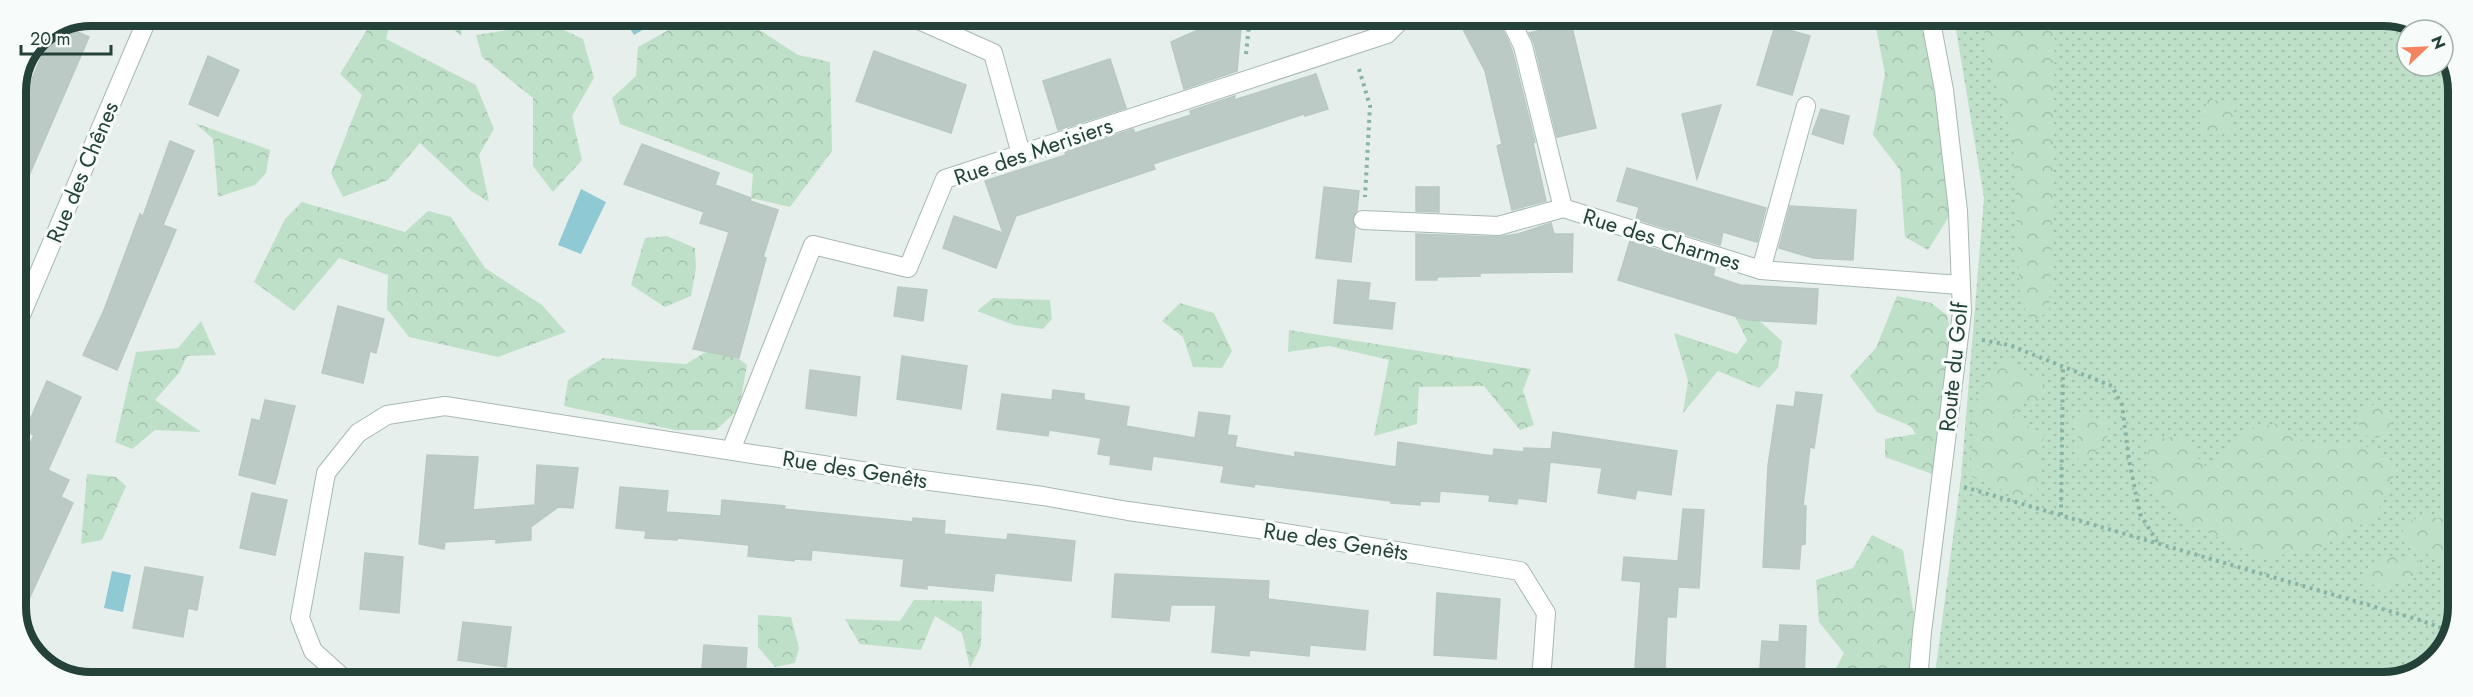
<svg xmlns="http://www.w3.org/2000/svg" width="2473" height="697" font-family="Jost,sans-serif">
<defs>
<pattern id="grass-dots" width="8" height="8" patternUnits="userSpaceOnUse" patternTransform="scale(1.5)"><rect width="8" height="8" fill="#bfe0c8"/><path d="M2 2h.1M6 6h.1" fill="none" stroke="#a4c1ad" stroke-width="1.8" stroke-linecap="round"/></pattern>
<pattern id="forest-crowns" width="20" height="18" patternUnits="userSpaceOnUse" patternTransform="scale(1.5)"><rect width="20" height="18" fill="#bfe0c8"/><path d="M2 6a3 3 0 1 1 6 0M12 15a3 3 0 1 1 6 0" fill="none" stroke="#a4c1ad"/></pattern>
</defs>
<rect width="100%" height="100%" fill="#e6efeb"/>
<path fill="url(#grass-dots)" d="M1954,17h448l20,13h-15v36h36v-17l15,36 -2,541 -27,40 -46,16h-449l27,-205 23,-279z"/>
<g fill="url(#forest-crowns)">
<path d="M376,15h10l5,6 -5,18 90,46 18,44 -15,26 10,47 -18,-11 -51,-48 -32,37 -45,17 -12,-24 31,-78 -22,-21z"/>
<path d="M438,15h24l-1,21z"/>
<path d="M523,15h9l51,24 11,39 -22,38 10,44 -29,32 -20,-26v-68l-51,-41 -6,-22 38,-6z"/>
<path d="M694,16h44l60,39 32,7 2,89 -42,56 -39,-9 2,-24 -133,-50 -8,-26 24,-22 2,-29z"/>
<path d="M1874,17h51l28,193 -25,40 -23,-13 -5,-67 -27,-35 12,-61z"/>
<path d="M1983,17h72l-2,190 -4,104 -17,11 -12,-22 -7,-161 -27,-87z"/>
<path d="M2208,99l19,3 8,7 -6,25 -26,1 -5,-6z"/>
<path d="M195,123l75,27 -4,23 -11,12 -37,12 -5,-58z"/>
<path d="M302,202l103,30 23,-21 23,6 34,51 57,37 24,27 -68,25 -89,-20 -22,-28 1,-34 -49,-17 -45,53 -40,-29 31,-63z"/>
<path d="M667,236l28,12 1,20 -5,28 -26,11 -34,-22 14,-47z"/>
<path d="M1897,296l34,7 16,12 14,63 -29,96 -47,-17v-18l31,-5 -6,-8 -33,-14 -27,-36 26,-28z"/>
<path d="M993,298l57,2 2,19 -9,10 -29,-4 -37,-14z"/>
<path d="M1180,303l34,10 18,38 -10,17 -29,-1 -10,-30 -21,-16z"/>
<path d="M1746,309l36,32 -4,27 -19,20 -41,-17 -35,42 5,-32 -14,-48 63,21 10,-14 -11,-22z"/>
<path d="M201,321l15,34 -29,1 -8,17 -24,27 46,32 -46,-2 -23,19 -17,-7 21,-90 42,-4z"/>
<path d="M1289,330l242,39 -8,21 11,35 -14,5 -36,-44 -65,1 -2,37 -43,12 15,-76 -60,-14 -41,6z"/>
<path d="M719,344l28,21 -8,44 -23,21h-41l-111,-24 4,-26 35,-22 83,6z"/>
<path d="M2004,358l40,26 -6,21 -15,-6 -10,19 31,16 -7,57 -14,8 -53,-23 5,-74 14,-27z"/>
<path d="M2379,402l16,23 -17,13 -18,-4 -2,-22z"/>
<path d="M2077,414l31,7c3,25 -11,30 -29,42z"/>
<path d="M2278,423l26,20 66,4 25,26 -20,44 -58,32 -55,9 -77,-36 -32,-35 -8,-46 34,-5 31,35 33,-40z"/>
<path d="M87,474l29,3 10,9 -24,54 -21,4z"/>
<path d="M2420,517l36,2v39l-11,7 -42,-26v-15z"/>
<path d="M1872,535l31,15 11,66 -5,65h-80l15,-28 -25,-31 -3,-42 37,-12z"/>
<path d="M2387,556l31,2 1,17 -33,11 -28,-3 12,-19z"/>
<path d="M914,600l68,1 -1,45 -11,22 -8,-35 -27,-17 -14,34 -61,-6 -15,-25 55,2z"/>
<path d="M758,615l33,2 8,31 -4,15 -20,4 -17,-20z"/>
</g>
<g fill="#8ec9d4">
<path d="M622,16h44l-32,19z"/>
<path d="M581,189l25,13 -25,52 -23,-9z"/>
<path d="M112,571l19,4 -8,37 -19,-4z"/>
</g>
<g fill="#bbcac4" stroke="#b8c9c2" stroke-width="1.5">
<path d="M1201,16l41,1 -5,54 -53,18 -13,-47 27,-12z"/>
<path d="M1456,16h39l12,22 5,12 23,92 -2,1 13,58 -34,9 -15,-64 5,-2 -17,-73z"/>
<path d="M1571,23l25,105 -39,9 -23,-94 -5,-10z"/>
<path d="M64,26l25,11 -74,171v-88l37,-89z"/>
<path d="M1775,26l35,10 -18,59 -35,-10z"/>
<path d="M874,51l92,34 -15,48 -95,-32z"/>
<path d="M208,56l31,14 -21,46 -29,-12z"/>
<path d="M1110,59l16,49 -68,22 -15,-49z"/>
<path d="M1316,74l12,35 -23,7 -1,-2 -151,50 2,5 -139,47 -20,52 -53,-20 11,-32 49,17 -18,-52 81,-26 -1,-3 68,-23 2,4 56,-18 -1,-4 45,-15 -1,4z"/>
<path d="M1721,105l-24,74 -15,-65z"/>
<path d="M1821,109l28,7 -6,28 -31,-10z"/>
<path d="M170,141l24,10 -31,74 13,5 -59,140 -34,-15 21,-45 36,-96 3,2z"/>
<path d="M642,144l77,29 -4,12 36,13 -1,3 28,9 -15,47 3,1 -27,100 -46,-9 36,-117 -29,-9 4,-11 -80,-28z"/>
<path d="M1627,168l139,40 -9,34 -34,-10 -3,13 -84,-26 3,-12 -22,-6z"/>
<path d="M1324,187l35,4 -2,20 -5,8 3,8 -4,35 -35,-4z"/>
<path d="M1416,187h23v25l-23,-1z"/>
<path d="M1790,206l66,4 -3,50 -40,-2 -34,-10z"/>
<path d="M1551,223l3,11h19l-1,38 -92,1v3l-43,1v3h-21v-46l82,3 20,-3z"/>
<path d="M1630,241l85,27 -2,8 27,9 78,4 -2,35 -69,-4 -129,-40z"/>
<path d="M1338,280l32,3 -2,17 27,3 -3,26 -58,-6z"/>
<path d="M898,287l29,3 -4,31 -29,-5z"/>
<path d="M338,306l46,13 -8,34 -6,-2 -7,32 -41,-10z"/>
<path d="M902,356l65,10 -6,43 -64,-10z"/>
<path d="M810,370l50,7 -4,39 -50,-8z"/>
<path d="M47,381l34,16 -33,73 21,10 -8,17 12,6 -54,118 -4,-9v-136l19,-41 -9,-4z"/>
<path d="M1053,390l31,4v6l45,7 -3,19 69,12 4,-26 31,4 -3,19 10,1 -2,11 60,10v-5l101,15 2,-25 95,14 1,-7 30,3v-4l27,1 2,-17 124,19 -6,44 -34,-5 -2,9 -37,-6 4,-25 -52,-6 -4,40 -28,-4 -1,6 -28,-3 1,-6 -50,-4 -1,11 -19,-1v4l-29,-2v-2l-136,-17 -1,3 -33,-5 3,-16 -71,-10 -2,14 -41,-6 1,-8 -13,-2 3,-16 -52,-8 -1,6 -51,-7 5,-35 50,6z"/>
<path d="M1796,392l26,3 -8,53 -4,-1 -7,59h3l-1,38 -4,1 -2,24 -36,-2 5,-101 9,-61 17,2z"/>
<path d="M265,400l30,6 -20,78 -36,-9 13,-56 8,2z"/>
<path d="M427,455l51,2 -5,53 62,-5 2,-40 41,3 -5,40 -15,-1 -27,20v13l-35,3v-4l-51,3 -1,7 -25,-5z"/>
<path d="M620,487l48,4 -2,21 55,4 1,-16 63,6 -1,3 129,13v-4l32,3 -1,13 63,6 1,-6 67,7 -4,40 -76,-8 -2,18 -66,-6v4l-26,-3 3,-27 -92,-9 -1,10 -17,-1v2l-46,-5 1,-11 -71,-7 -1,2 -32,-2 1,-7 -30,-3z"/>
<path d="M252,493l35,7 -12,55 -35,-7z"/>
<path d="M1683,509l21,1 -5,78 -21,-1 -2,30h-9l-2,51 -30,-1 6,-85 -19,-2 2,-23 54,4z"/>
<path d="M365,553l38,4 -4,56 -39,-4z"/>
<path d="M145,567l58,10 -6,33 -9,-2 -5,29 -50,-9z"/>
<path d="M1115,574l154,7 -1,18 100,12 -3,39 -55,-5 -1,11 -59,-6 -1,6 -37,-4 4,-47h-45l-2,16 -57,-4z"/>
<path d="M1437,593l63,6 -4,60 -62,-4z"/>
<path d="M463,622l48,5 -5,40 -48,-7z"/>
<path d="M1780,625l26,1 -2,54 -45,1 3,-40 17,1z"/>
<path d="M704,645l43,3 -2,32h-44z"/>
</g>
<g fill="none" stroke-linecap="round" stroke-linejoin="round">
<defs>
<g id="minor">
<path d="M910,16l83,37 28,101"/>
<path d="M1509,17l14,29 40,162 198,62 199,15"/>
<path d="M1363,220l135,6 65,-18"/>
<path d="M1761,270l45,-164"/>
<path d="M15,329l134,-314"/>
<path d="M731,450l82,-205 95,23 37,-89 442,-145 18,-18"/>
<path d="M352,680l-10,-3 -29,-26 -13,-33 26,-145 32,-40 29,-18 58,-9 455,71 143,19 85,15 138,19 254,41 26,42 -5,68"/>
<path d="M1918,681l4,-49 40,-320 -4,-101 -14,-121 -14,-73"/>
</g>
</defs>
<use href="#minor" stroke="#a8b8b2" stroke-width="20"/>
<g stroke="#86b3a5" stroke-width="4" stroke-dasharray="3 4.5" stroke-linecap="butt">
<path d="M1246,54l4,-38"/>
<path d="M1359,69l11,37 -5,91"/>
<path d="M1982,340l27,5 103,41 10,19 7,55 11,54 18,29"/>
<path d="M1964,487l456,133 32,12"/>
<path d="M2061,515l2,-147"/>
</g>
<use href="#minor" stroke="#fff" stroke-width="18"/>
</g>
<g text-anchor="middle" stroke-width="6" stroke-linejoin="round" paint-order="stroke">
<g font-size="22" fill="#24423a" stroke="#f7fbf9">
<text transform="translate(1033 151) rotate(-19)" y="8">Rue des Merisiers</text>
<text transform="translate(82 172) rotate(-67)" y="8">Rue des Chênes</text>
<text transform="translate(1662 239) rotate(17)" y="8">Rue des Charmes</text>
<text transform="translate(1953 367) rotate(-84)" y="8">Route du Golf</text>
<text transform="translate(855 469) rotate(9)" y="8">Rue des Genêts</text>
<text transform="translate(1336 541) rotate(9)" y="8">Rue des Genêts</text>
</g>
</g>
<path d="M0 0H2473V697H0ZM91 26H2383A65 65 0 0 1 2448 91V607A65 65 0 0 1 2383 672H91A65 65 0 0 1 26 607V91A65 65 0 0 1 91 26Z" fill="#f7fbf9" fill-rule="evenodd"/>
<path fill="none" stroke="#24423a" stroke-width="8" d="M91 26H2383A65 65 0 0 1 2448 91V607A65 65 0 0 1 2383 672H91A65 65 0 0 1 26 607V91A65 65 0 0 1 91 26Z"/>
<g transform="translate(2425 48) rotate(67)"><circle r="28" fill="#f7fbf9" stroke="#a3b1ad" stroke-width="1.5"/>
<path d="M0-4.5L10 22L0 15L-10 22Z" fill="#f4845f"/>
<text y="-9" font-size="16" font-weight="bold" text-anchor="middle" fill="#24423a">N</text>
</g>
<path d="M21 45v9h90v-9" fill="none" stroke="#24423a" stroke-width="3"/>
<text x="30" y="45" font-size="18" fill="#24423a" stroke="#f7fbf9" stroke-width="4.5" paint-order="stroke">20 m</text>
</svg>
